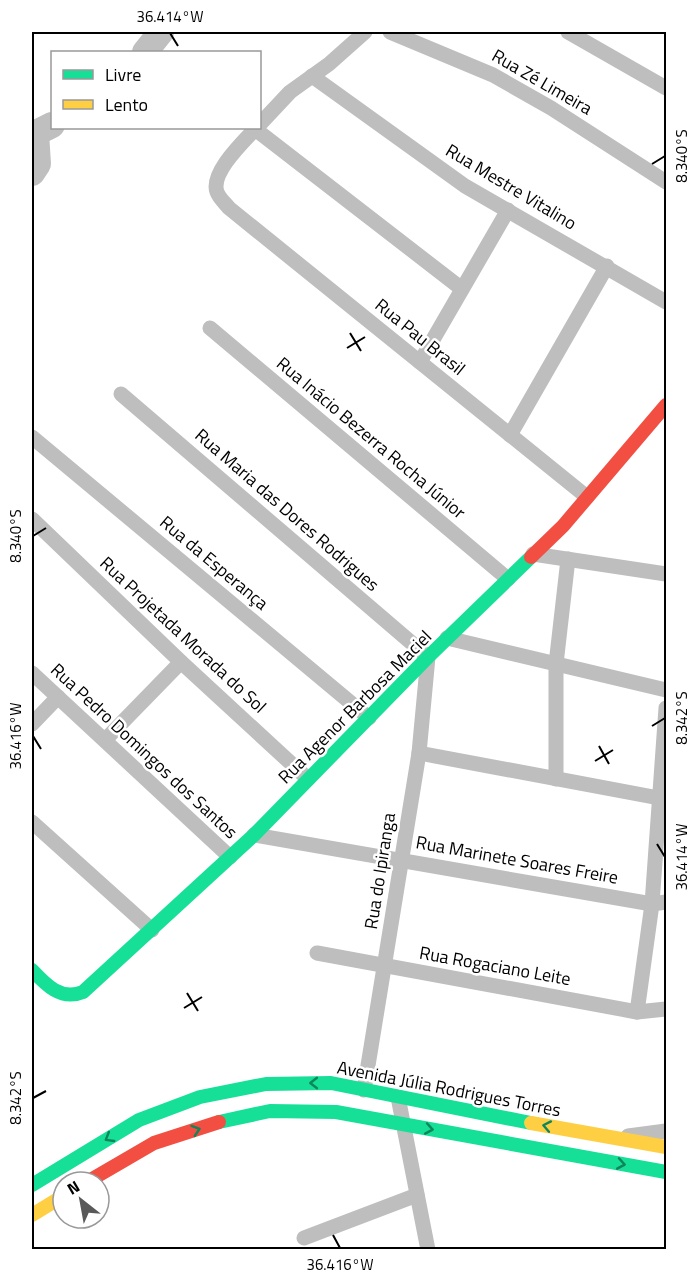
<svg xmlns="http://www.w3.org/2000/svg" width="698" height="1281" font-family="'Titillium Web',sans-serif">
<rect width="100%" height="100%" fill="#fff"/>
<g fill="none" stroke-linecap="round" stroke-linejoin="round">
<g stroke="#bfbfbf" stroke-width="26">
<path d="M145,52l16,-20"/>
<path d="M32,173l6,-9 -2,-31 16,-8"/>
</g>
<g stroke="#bebebe" stroke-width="15">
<path d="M390,32l103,43 58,33 115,74"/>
<path d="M568,32l98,56"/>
<path d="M312,76l153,110 201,116"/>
<path d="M260,124l30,-32 39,-28 36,-32"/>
<path d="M256,128c-13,14 -46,45 -39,64 2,6 8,11 12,16l358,289"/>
<path d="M255,129l207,160"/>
<path d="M210,328l298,251"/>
<path d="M420,362l88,-152"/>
<path d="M121,394l307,263 -9,96 -55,337"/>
<path d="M510,435l97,-169"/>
<path d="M32,437l337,281"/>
<path d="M32,519l149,143 127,117"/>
<path d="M533,554l133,20"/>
<path d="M447,638l219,52"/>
<path d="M32,673l198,184"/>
<path d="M32,724l26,-27"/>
<path d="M105,740l76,-78"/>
<path d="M419,753l240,45 7,-1"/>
<path d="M556,779v-115l12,-105"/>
<path d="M32,822l120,108"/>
<path d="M254,835l398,69 14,-2"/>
<path d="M317,953l320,59 29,-3"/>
<path d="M637,1012l15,-108 14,-196"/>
<path d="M398,1097l30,153"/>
<path d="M628,1136l38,-5"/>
<path d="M304,1238l113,-43"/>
</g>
<g stroke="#16e098" stroke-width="14">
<path d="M32,970c14,15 29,31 51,22l171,-157 174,-178 103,-100"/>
<path d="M219,1122l51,-11 66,1 330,60"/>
<path d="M32,1185l107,-65 61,-23 66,-13 65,-1 200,40"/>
</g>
<g stroke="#ffcf43" stroke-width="14">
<path d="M531,1123l135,24"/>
<path d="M32,1215l31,-19"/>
</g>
<g stroke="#f24e42" stroke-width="14">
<path d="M531,557l32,-31 103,-121"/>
<path d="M87,1182l67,-39 65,-21"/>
</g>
</g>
<defs><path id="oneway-chevron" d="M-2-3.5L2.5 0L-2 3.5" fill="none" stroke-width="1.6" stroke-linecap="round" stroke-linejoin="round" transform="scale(1.5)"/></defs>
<g stroke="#0d865b">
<use href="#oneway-chevron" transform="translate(314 1083) rotate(180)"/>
<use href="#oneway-chevron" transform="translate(547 1126) rotate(-169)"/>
<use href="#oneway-chevron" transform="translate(429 1129) rotate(10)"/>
<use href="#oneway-chevron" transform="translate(196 1130) rotate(-18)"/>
<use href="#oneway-chevron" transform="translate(109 1138) rotate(149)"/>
<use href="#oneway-chevron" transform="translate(621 1164) rotate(10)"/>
</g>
<path fill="none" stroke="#000" stroke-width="2" d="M170,33l8,13M652,164l13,-8M350,333l11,18M347,348l18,-11M33,536l13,-8M652,726l13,-8M33,736l8,13M599,746l10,18M595,761l18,-11M657,844l8,13M187,993l11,18M184,1008l18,-11M33,1098l13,-7M333,1235l7,13"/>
<g text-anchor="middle" stroke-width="5" stroke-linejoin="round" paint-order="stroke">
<g font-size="18" fill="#000" stroke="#fff">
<text transform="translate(542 82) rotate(30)" y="6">Rua Zé Limeira</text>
<text transform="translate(511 187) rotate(31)" y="6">Rua Mestre Vitalino</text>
<text transform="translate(420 337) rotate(39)" y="6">Rua Pau Brasil</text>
<text transform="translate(371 438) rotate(40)" y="6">Rua Inácio Bezerra Rocha Júnior</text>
<text transform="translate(287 510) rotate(41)" y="6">Rua Maria das Dores Rodrigues</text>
<text transform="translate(214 563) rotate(40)" y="6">Rua da Esperança</text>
<text transform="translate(183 635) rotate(43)" y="6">Rua Projetada Morada do Sol</text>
<text transform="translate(355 707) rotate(-45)" y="6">Rua Agenor Barbosa Maciel</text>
<text transform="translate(144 751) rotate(43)" y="6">Rua Pedro Domingos dos Santos</text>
<text transform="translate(517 860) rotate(10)" y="6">Rua Marinete Soares Freire</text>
<text transform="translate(380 871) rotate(-81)" y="6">Rua do Ipiranga</text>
<text transform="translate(495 966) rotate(10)" y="6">Rua Rogaciano Leite</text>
<text transform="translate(449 1089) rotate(11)" y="6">Avenida Júlia Rodrigues Torres</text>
</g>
</g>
<rect width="698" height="1281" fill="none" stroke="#ffffff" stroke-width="66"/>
<rect x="51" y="51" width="210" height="78" fill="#ffffff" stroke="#999999" stroke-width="1.5"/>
<rect x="63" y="70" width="30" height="9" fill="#16e098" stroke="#999999" stroke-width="1.5"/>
<text x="105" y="81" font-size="18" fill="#000000">Livre</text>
<rect x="63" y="100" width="30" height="9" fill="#ffcf43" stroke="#999999" stroke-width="1.5"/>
<text x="105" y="111" font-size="18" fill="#000000">Lento</text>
<g transform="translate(81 1200) rotate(329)"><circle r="28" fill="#ffffff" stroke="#999999" stroke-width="1.5"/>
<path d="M0-4.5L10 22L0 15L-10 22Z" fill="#595959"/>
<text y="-9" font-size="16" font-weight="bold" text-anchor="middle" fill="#000000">N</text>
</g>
<rect x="33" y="33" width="632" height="1215" fill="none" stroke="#000" stroke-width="2"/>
<g font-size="15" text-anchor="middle" fill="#000">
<text x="170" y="22">36.414°W</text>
<text transform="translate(682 156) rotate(-90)" y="5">8.340°S</text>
<text transform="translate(16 536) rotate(-90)" y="5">8.340°S</text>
<text transform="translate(682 718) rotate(-90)" y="5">8.342°S</text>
<text transform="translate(16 736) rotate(-90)" y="5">36.416°W</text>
<text transform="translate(682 857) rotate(-90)" y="5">36.414°W</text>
<text transform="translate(16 1098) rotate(-90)" y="5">8.342°S</text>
<text x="340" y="1270">36.416°W</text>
</g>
</svg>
